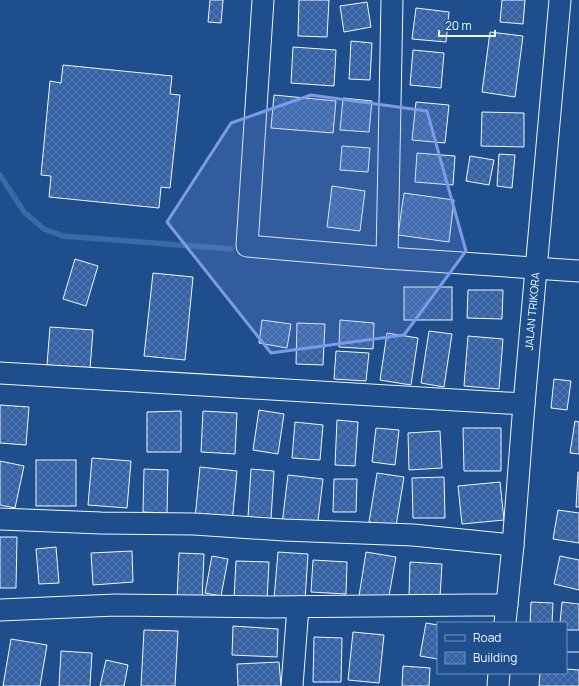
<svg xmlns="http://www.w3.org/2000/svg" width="579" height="686" font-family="Manrope,sans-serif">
<defs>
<pattern id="building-cross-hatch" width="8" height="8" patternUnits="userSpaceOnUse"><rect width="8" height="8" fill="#3563a3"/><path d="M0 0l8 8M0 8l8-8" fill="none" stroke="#537ab1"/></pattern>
</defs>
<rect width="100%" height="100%" fill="#1f4e8c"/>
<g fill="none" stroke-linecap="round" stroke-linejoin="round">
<path stroke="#3b69a3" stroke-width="5.5" d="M0,175l24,37 20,17 19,7 168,13"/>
</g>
<g fill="url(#building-cross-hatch)" stroke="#f2f6ff">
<path d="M210,0h13l-2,23 -13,-1z"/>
<path d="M299,0h30l-2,37 -29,-1z"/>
<path d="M502,0h23l-2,24 -23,-2z"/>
<path d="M367,2l4,25 -27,5 -4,-26z"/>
<path d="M416,8l33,4 -3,30 -34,-3z"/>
<path d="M490,32l33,4 -8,61 -33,-5z"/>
<path d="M351,41l21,2 -2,37 -21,-1z"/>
<path d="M293,47l43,3 -2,36 -43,-3z"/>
<path d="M413,50l31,3 -3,35 -31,-3z"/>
<path d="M63,65l109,11 -2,18 10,1 -10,93 -9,-1 -2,21 -110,-11 2,-21 -10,-1 9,-94 11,2z"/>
<path d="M274,95l62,6 -3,32 -62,-5z"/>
<path d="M343,98l29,3 -3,31 -29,-2z"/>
<path d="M416,102l33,3 -4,38 -33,-3z"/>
<path d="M482,112l42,1v34l-43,-1z"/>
<path d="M342,146l28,2 -2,24 -28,-2z"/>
<path d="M417,153l38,3 -2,29 -38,-3z"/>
<path d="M499,154l16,1 -3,33 -15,-2z"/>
<path d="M470,156l24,4 -5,25 -23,-4z"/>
<path d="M332,186l33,5 -5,40 -33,-4z"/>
<path d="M404,193l50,7 -5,42 -51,-7z"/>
<path d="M75,259l23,7 -12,40 -23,-7z"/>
<path d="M153,273l40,4 -8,83 -41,-4z"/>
<rect x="404" y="287" width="48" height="33"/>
<path d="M468,290h35l-1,29 -35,-1z"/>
<path d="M262,320l29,4 -4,24 -28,-5z"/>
<path d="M340,320l34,3 -1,26 -34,-2z"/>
<path d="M297,323l28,1 -2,41 -27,-1z"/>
<path d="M50,327l43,3 -3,39 -43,-4z"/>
<path d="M429,331l23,3 -8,53 -23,-4z"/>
<path d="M387,333l31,5 -7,47 -31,-5z"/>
<path d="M468,336l35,3 -4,50 -35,-3z"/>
<path d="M336,351l33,2 -3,28 -32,-2z"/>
<path d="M554,379l17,2 -4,29 -16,-2z"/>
<path d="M0,405l29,2 -3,38 -26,-2z"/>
<path d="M259,410l25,4 -6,40 -25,-4z"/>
<path d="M181,411v41h-34v-40z"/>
<path d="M203,411l34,2 -2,41 -34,-2z"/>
<path d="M337,420l21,2 -3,44 -20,-1z"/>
<path d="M575,421l4,1v32l-9,-1z"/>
<path d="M295,422l28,3 -3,35 -28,-2z"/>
<path d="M376,428l23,2 -4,35 -23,-3z"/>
<path d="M463,428h38v43h-37z"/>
<path d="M440,431l2,37 -33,2 -1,-37z"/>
<path d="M92,458l39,3 -4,47 -39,-3z"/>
<rect x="36" y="460" width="40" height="46"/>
<path d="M0,461l24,5 -9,42 -15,-3z"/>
<path d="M200,467l37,4 -5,52 -37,-4z"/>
<path d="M144,469l24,1 -1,43 -24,-1z"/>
<path d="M251,469l23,2 -3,48 -23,-2z"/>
<path d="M578,472h1v35h-3z"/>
<path d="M377,473l27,4 -8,49 -27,-4z"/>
<path d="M288,475l35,4 -6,50 -35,-5z"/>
<path d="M444,477l1,41h-32l-1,-40z"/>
<path d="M334,479h23l-1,33h-23z"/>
<path d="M500,482l4,38 -42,4 -4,-38z"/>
<path d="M558,510l21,3v30l-26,-4z"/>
<path d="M0,537h17l-1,51h-16z"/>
<path d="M56,547l3,36 -20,1 -3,-35z"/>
<path d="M132,551l1,31 -40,3 -2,-32z"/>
<path d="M278,552l30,2 -3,47 -31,-2z"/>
<path d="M366,552l30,5 -8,44 -29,-5z"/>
<path d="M179,553l25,1 -2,47 -25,-1z"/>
<path d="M212,556l16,3 -7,37 -16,-3z"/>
<path d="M560,556l19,4v30l-25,-6z"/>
<path d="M313,560l34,2 -1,32 -35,-2z"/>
<path d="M236,561l33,1 -2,39 -33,-2z"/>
<path d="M410,562l32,2 -2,33 -31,-1z"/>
<path d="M531,602l22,1 -1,20h-22z"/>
<path d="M562,602l17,2v31l-13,-1v-11h-6z"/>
<path d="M426,623l12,2v34l-18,-3z"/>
<path d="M233,626l45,3 -1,28 -45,-2z"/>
<path d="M144,630l34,1 -3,55h-34z"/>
<path d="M353,632l31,3 -5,48 -31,-3z"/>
<path d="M314,637l28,1 -1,44h-28z"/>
<path d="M11,639l36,6 -7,41h-37z"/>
<path d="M61,651l31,2 -2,33h-31z"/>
<path d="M106,660l22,5 -4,21h-24z"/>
<path d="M279,662l2,24h-43l-1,-22z"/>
<path d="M403,666l27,2 -1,18h-27z"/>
<path d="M566,669l13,1v16h-40l1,-13h26z"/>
</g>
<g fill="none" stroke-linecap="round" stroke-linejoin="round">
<defs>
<g id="minor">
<path d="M263,0l-16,246 140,12 192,13"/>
<path d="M387,258l5,-258"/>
<path d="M0,373l524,31"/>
<path d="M0,519l101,4 93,1 90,6 129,5 100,10"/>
<path d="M0,610l116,-5 152,2 205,-2h34"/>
<path id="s1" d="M505,623l8,-78 11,-141 36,-404"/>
<path d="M566,641h13"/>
<path d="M292,686l6,-79"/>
<path d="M498,686l1,-13"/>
</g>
</defs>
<use href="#minor" stroke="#f2f6ff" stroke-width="23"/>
<use href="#minor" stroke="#1f4e8c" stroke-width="21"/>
</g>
<path fill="#7d9aea" fill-opacity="0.2" stroke="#7d9aea" stroke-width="3" stroke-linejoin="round" d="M311,95l116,16 39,140 -62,84 -133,18 -104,-131 64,-99z"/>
<g text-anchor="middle" stroke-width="3" stroke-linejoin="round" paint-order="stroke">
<g font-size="11" fill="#f2f6ff" stroke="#1f4e8c">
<text dy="4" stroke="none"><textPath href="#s1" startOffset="313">JALAN TRIKORA</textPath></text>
</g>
</g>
<rect x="437" y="622" width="130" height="52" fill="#1f4e8c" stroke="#7391ba"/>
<rect x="445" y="635" width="20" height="6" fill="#1f4e8c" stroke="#7391ba"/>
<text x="473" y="642" font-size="12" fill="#f2f6ff">Road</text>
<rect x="445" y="652" width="20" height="12" fill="url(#building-cross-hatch)" stroke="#7391ba"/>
<text x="473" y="662" font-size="12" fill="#f2f6ff">Building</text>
<path d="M439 30v6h56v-6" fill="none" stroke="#f2f6ff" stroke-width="2"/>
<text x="445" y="30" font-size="12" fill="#f2f6ff" stroke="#1f4e8c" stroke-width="3" paint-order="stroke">20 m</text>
</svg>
